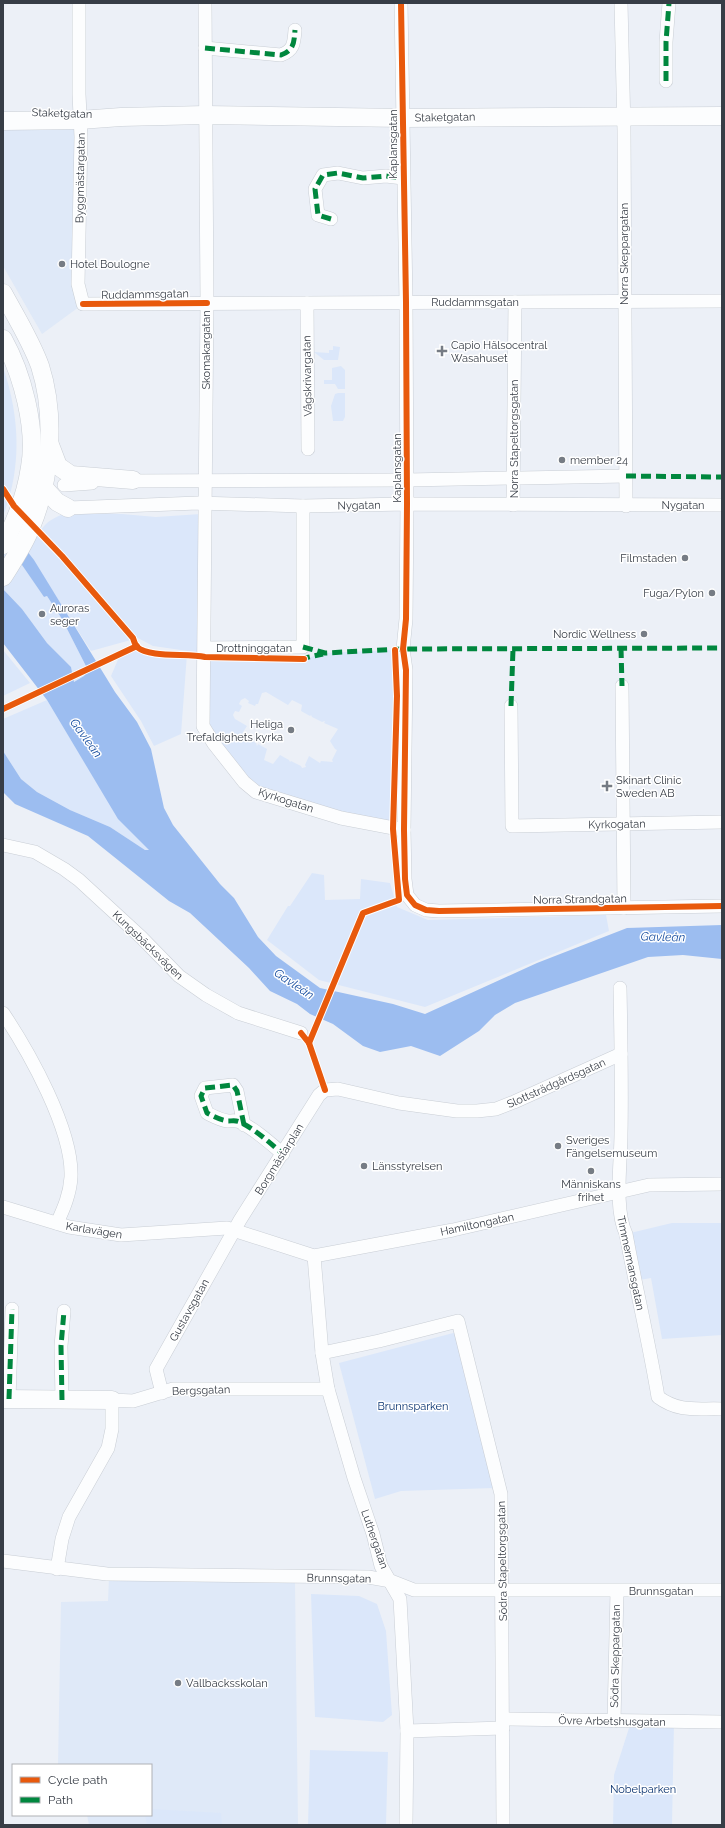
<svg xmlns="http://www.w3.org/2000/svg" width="725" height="1828" font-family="Raleway,sans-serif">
<rect width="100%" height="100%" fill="#ecf0f7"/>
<g fill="#dfe9f8">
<path d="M82,127l1,177 -41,30 -39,-68v-138z"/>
<path d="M109,1578l186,3 3,244h-209l-2,-10h64v-50h-93l3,-163 47,-1z"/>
</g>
<g fill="#dbe7fa" fill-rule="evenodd">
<path d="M333,346l7,1 -2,13h-14l-10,-8 15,1v-3h4z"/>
<path d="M341,366l4,4v19h-7l-3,-5h-11v-4h8v-12z"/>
<path d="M3,367c17,50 19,100 0,149z"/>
<path d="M338,393h7v24l-2,4h-10l-2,-15 4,-12z"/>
<path d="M67,513l55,1 34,3 45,-3 1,139 -49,-7 -15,-8 -47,13 -63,-99c12,-21 14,-31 39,-39z"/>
<path d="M3,547l19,18 22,32 3,-1 15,23 26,51 -4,6 -10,6 -3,-15 -24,-24 -25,-34 -19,-20z"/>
<path d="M137,646l12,7 38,1 -6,80 -27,12 -13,-25 -30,-45 9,-21z"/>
<path d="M3,650l27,33 -27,13z"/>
<path d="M395,650l2,46 -4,133 -137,-37 -53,-66 2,-69 99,2 21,-6zM266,692l22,13 4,-5 10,5 -1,6 9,5 1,-1 1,2 10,5 3,-1 -1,2 14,6 -8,12 5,8 2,1 -5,10 1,2 -12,-1 -1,2 -11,-7 -4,9 1,2 -4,1 -1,-2 -10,-5 -1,1 -1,-2 -9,-5 -7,9 -9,-4 3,-11 -9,-5 -1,2 -1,-3 -11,-5h-3l-1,-3 6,-9 -12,-7 -2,-4 2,-4 4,1 3,-6 -3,-2 2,-4 4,-2 4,3 -1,2 7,3 1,-2h2l4,-11z"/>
<path d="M47,700l71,118 32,32h-5l-35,-23 -40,-17 -33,-18 -16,-13 -18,-28v-32z"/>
<path d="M312,873l12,2 1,25 35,-1 1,-20 29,4 7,24 31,13 178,-5 3,16 -184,76 -106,-27 -52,-40 21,-34h2z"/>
<path d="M672,1223h50v112l-60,4 -11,-61 -17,3 -8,-47z"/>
<path d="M457,1332l37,156 -93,3 -26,8 -36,-136z"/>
<path d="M311,1594l48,2 18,8 9,27 6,84 -9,7 -68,-5z"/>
<path d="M674,1723l-2,102h-59l1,-50 16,-50z"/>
<path d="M310,1750l78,2 -2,73h-78z"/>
<path d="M151,1809l70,4 1,12h-75l-2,-10h6z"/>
</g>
<path fill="#9cbdf0" d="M3,520l31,40 81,132 22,30 14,27 13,59 9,17 47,59 14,14 24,39 18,19 44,32 73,16 32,10 112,-51 90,-35 95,-3v34l-39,-4 -35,2 -133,46 -20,12 -16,16 -39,25 -29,-10 -31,6 -17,-6 -30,-22 -23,-10 -13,-10 -27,-13 -21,-23 -59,-55 -21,-12 -81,-65 -73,-32 -12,-12v-41l18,28 16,13 33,18 40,17 35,23h4l-31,-31 -71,-119 -44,-57v-54l19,20 25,34 24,24 3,15 10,-6 4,-6 -26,-51 -15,-23 -3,1 -22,-32 -19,-18z"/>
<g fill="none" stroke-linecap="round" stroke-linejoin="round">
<defs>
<g id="street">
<path d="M79,3v91l2,43 -3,147 5,20 639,-3"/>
<path d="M205,3l2,300 -4,423 11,18 30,38 12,10 85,26 63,12"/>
<path d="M401,3l5,299 1,202 -1,115 -3,30 3,21 -2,160 1,49 2,16 8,10 11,5 13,1 283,-5"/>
<path d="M621,3l3,128 2,375"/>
<path d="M205,48l76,7c13,-5 13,-12 14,-25"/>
<path d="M666,81v-39l3,-39"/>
<path d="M331,219l-13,-4 -3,-26 8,-14 15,-2 25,5 23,-2 17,2"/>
<path d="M307,303l1,146"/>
<path d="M124,481l283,-1 219,-4"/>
<path d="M64,485l28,-2"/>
<path d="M513,505l2,-203"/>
<path d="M68,508l130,-5 105,3 104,-2 315,1"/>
<path d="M205,648l98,-1v-141"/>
<path d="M622,686l2,222"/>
<path d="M511,706l1,120 210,-4"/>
<path d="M3,845l32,7 29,17 15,11 62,57 38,39 27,19 32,18 63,20"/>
<path d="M620,988c1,49 2,98 1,146 0,28 -7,75 5,100 10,55 23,108 32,163 22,16 39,11 64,12"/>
<path d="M3,1013c26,39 70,117 68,164 -1,17 -7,31 -14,46"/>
<path d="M244,1125l-7,-34 -4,-6 -28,3 -4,8 6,17c6,3 13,7 21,8 4,0 8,-1 12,1 16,8 29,20 43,32"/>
<path d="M3,1207l66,20 52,8 106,-7 87,28 139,-26 196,-45 73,-1"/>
<path d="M314,1256l8,97 6,36 26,89 19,56 8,32 19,33 7,132 -1,94"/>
<path d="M322,1353l57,-12 79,-20 43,173 2,331"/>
<path d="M162,1393l-6,-24 84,-149 79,-125 6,-5 13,-1 61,14 58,8h20l19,-2 18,-7 107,-48"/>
<path d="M9,1399l3,-90"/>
<path d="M62,1400l-1,-54 3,-35"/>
<path d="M3,1561l104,13 261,3 23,4 23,9h308"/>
<path d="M57,1569l5,-30 7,-22 39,-69 4,-19v-29l21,1 40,-12h155"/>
<path d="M503,1719l219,3"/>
<path d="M614,1721l3,-130"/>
<path d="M407,1731l96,-3"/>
</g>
<g id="secondary">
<path d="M3,121l77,-1 41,-3 84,-2 198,3 319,-2"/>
<path d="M3,293c13,24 28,48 37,73 16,50 11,113 -9,161 -7,18 -18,34 -28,50"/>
<path d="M3,339c19,34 34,89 27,128 -4,27 -14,54 -27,78"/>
<path d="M50,445l8,21 13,9 62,5"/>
<path d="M38,481l19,21 11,6"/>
<path d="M3,1399l109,1"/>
</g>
</defs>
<use href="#street" stroke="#c9ced5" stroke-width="14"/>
<use href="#secondary" stroke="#c9ced5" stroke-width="19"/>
<use href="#street" stroke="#fcfdfe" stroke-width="13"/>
<use href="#secondary" stroke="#fcfdfe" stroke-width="18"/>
<g stroke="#00873e" stroke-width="5" stroke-dasharray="10 5" stroke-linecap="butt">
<path d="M205,48l76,7c13,-5 13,-12 14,-25"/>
<path d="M666,81v-39l3,-39"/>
<path d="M331,219l-13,-4 -3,-26 8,-14 15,-2 25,5 23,-2 17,2"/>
<path d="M626,476l96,1"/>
<path d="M303,647l22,6 78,-4 319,-1"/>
<path d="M621,648l1,38"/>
<path d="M300,659l23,-5"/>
<path d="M511,706l2,-57"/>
<path d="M244,1125l-7,-34 -4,-6 -28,3 -4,8 6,17c6,3 13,7 21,8 4,0 8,-1 12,1 16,8 29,20 43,32"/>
<path d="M9,1399l3,-90"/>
<path d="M62,1400l-1,-54 3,-35"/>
</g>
<defs>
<g id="cycleway">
<path d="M401,3l5,299 1,202 -1,115 -3,30 3,21 -2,160 1,49 2,16 8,10 11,5 13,1 283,-5"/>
<path d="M83,304l124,-1"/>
<path d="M3,489l11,17 48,50 71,82c1,3 2,7 4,9 13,11 50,6 68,10l99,2"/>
<path d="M3,709l134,-63"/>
<path d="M301,1033l8,10 16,47"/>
<path d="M309,1043l54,-130 36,-13 -6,-71 4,-133 -2,-46"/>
</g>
</defs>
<use href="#cycleway" stroke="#fff" stroke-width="8"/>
<use href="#cycleway" stroke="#e8590c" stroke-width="6"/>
</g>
<g fill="#767c84" stroke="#fff" stroke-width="1.5">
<circle cx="62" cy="264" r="4"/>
<path d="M440 345h4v4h4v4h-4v4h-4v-4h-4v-4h4z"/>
<circle cx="562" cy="460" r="4"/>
<circle cx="685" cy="558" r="4"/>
<circle cx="712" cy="593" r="4"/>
<circle cx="42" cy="614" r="4"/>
<circle cx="644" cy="634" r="4"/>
<circle cx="291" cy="730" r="4"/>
<path d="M605 780h4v4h4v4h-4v4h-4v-4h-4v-4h4z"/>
<circle cx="558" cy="1146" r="4"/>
<circle cx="364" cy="1166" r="4"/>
<circle cx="591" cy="1171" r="4"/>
<circle cx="178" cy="1683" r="4"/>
</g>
<g text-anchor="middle" stroke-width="3" stroke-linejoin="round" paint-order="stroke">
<g font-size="11" fill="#373d46" stroke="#fff">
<text transform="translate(62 113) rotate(2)" y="4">Staketgatan</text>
<text transform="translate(445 117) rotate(-1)" y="4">Staketgatan</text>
<text transform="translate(393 144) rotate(-90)" y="4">Kaplansgatan</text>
<text transform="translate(80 178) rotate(-89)" y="4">Byggmästargatan</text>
<text transform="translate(624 254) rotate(-90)" y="4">Norra Skeppargatan</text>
<text transform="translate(145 294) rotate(-1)" y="4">Ruddammsgatan</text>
<text x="475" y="306">Ruddammsgatan</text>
<text transform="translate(206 350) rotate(-90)" y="4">Skomakargatan</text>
<text transform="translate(307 376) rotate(-91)" y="4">Vågskrivargatan</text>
<text transform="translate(514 439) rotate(-90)" y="4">Norra Stapeltorgsgatan</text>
<text transform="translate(397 468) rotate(-90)" y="4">Kaplansgatan</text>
<text transform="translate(359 505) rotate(-1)" y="4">Nygatan</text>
<text x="683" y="509">Nygatan</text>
<text x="254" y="652">Drottninggatan</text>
<text transform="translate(286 800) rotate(18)" y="4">Kyrkogatan</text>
<text transform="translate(617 824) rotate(-1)" y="4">Kyrkogatan</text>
<text transform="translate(580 899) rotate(-1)" y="4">Norra Strandgatan</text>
<text transform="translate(148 945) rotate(44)" y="4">Kungsbäcksvägen</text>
<text transform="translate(556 1083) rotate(-24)" y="4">Slottsträdgårdsgatan</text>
<text transform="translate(279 1159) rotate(-58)" y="4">Borgmästarplan</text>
<text transform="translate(477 1224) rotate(-12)" y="4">Hamiltongatan</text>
<text transform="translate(94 1230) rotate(9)" y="4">Karlavägen</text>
<text transform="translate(631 1263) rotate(78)" y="4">Timmermansgatan</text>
<text transform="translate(189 1310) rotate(-61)" y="4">Gustavsgatan</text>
<text transform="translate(201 1390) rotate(-2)" y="4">Bergsgatan</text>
<text transform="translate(375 1539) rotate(71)" y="4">Luthergatan</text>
<text transform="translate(502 1561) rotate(-91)" y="4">Södra Stapeltorgsgatan</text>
<text transform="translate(339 1578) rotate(1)" y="4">Brunnsgatan</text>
<text x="661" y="1595">Brunnsgatan</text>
<text transform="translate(615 1656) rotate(-89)" y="4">Södra Skeppargatan</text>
<text transform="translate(612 1721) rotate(1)" y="4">Övre Arbetshusgatan</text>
</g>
<g font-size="11" fill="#373d46" stroke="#fff" text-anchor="start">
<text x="70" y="268">Hotel Boulogne</text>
<text x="451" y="349">Capio Hälsocentral<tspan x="451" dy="13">Wasahuset</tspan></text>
<text x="570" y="464">member 24</text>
<text x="677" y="562" text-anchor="end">Filmstaden</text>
<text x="704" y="597" text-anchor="end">Fuga/Pylon</text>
<text x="50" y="612">Auroras<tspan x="50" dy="13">seger</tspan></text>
<text x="636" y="638" text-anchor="end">Nordic Wellness</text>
<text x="283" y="728" text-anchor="end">Heliga<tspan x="283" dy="13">Trefaldighets kyrka</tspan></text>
<text x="616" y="784">Skinart Clinic<tspan x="616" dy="13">Sweden AB</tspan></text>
<text x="566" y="1144">Sveriges<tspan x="566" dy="13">Fängelsemuseum</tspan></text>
<text x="372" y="1170">Länsstyrelsen</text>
<text x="591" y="1188" text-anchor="middle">Människans<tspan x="591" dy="13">frihet</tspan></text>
<text x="186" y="1687">Vallbacksskolan</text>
</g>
<g font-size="11" fill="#093370" stroke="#fff">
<text x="413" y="1410">Brunnsparken</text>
<text x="643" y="1793">Nobelparken</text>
</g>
<g font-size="12" font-style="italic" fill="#184ea0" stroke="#fff">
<text transform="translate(86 738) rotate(54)" y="4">Gavleån</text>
<text transform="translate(663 937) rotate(1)" y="4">Gavleån</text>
<text transform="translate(294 984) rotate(34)" y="4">Gavleån</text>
</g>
</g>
<rect width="725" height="1828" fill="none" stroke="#373d46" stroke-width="8"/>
<rect x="12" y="1764" width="140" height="52" fill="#ffffff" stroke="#afb1b5"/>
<rect x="20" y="1777" width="20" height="6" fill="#e8590c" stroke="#afb1b5"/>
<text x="48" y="1784" font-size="12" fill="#373d46">Cycle path</text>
<rect x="20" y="1797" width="20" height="6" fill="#00873e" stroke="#afb1b5"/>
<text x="48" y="1804" font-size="12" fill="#373d46">Path</text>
</svg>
